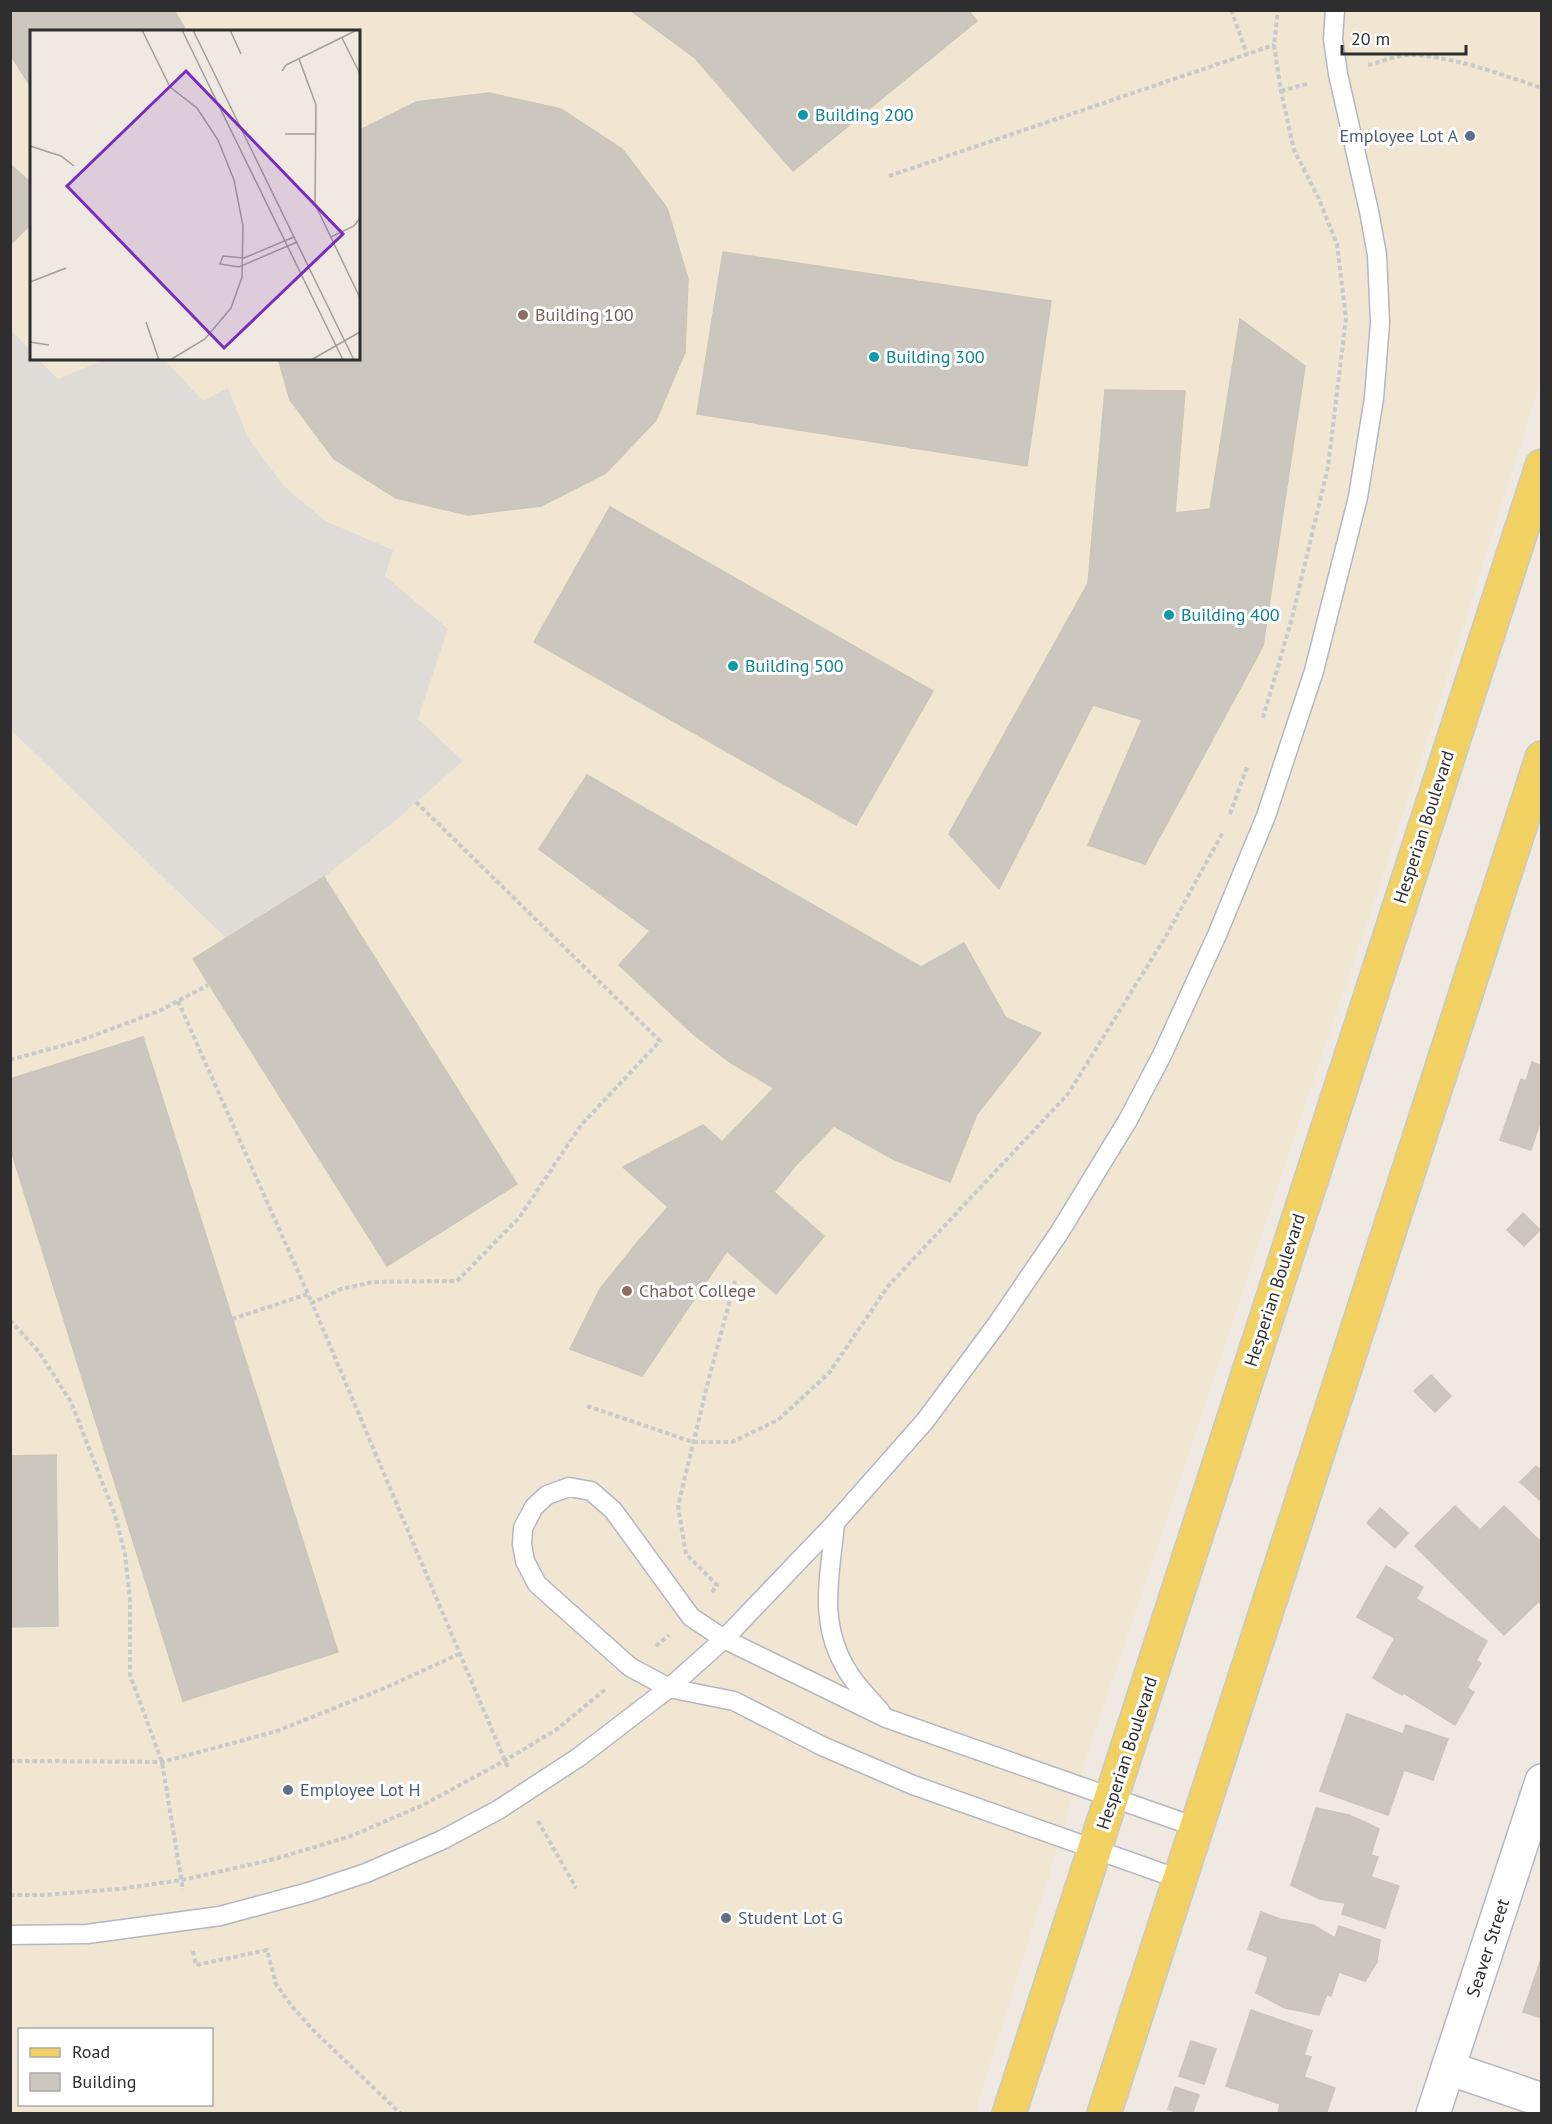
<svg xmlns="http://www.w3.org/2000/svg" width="1552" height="2124" font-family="'PT Sans',sans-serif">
<rect width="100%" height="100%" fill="#efe9e1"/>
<path fill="#f0e6d1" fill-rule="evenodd" d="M11,11h1530v369l-125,395 -346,1032 -95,306 -964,1zM32,32h326v326h-326zM20,2030h192v74h-192z"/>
<path fill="#dfdcd8" d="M13,332l18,19 1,7 6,1 20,20 48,-20h58l39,42 25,-13 20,50 36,48 41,35 68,29 -8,26 63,53 -30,90 45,42 -67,59 -72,57 -98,61 -215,-208 -1,-394z"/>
<g fill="#cbc7bf" stroke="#cbc5ba" stroke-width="1.5">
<path d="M10,10h164l13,22h-155v57l-22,-35z"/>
<path d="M630,10h338l9,11 -184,150 -98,-113z"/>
<path d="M489,93l72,16 61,40 45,59 21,71 -3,73 -29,68 -50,53 -65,33 -73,9 -72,-17 -62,-39 -44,-59 -12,-42h80v-227l58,-29z"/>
<path d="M10,164l22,20v39l-22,22z"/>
<path d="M723,252l328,49 -24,165 -330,-52z"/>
<path d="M1240,319l65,47 -42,280 -118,218 -57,-19 54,-125 -49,-15 -94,184 -50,-55 139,-251 17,-193 80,1 -10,122 35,-4z"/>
<path d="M610,507l323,184 -77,134 -322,-183z"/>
<path d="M587,775l334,192 43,-24 42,75 35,15 -64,81 -27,68 -57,-23 -59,-33 -38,39 -22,27 50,44 -48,58 -49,-43 -85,125 -72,-27 30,-60 36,-45 32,-37 -45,-40 80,-42 19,17 52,-54 -43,-25 -38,-29 -74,-69 31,-34 -111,-82z"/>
<path d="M324,877l193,307 -130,82 -194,-307z"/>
<path d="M143,1037l195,615 -155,49 -173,-554v-68z"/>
<path d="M1532,1062l10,4v51l-11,33 -31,-10 21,-61 5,2z"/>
<path d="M1523,1213l17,17 -16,16 -17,-16z"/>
<path d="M1431,1375l20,21 -16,16 -21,-21z"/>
<path d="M56,1455l2,171 -48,1v-171z"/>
<path d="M1536,1466l3,3 3,-3v36l-22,-20z"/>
<path d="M1455,1506l25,24 24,-24 38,37v62l-4,-3 -34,33 -89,-89z"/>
<path d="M1380,1508l28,25 -13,15 -28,-25z"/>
<path d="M1386,1566l37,21 -7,12 71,42 -11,20 5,2 -14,25 7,4 -19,33 -51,-32 -2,2 -29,-17 22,-40 -38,-21z"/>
<path d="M1347,1714l56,20 3,-9 42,14 -15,41 -29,-10 -16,45 -68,-24z"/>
<path d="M1316,1808l33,7 30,14 -8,26 7,2 -7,20 28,9 -14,42 -43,-14 3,-11 -25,-4 -29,-14z"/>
<path d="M1261,1912l19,7 33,6 22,13 4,-12 41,14 -3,22 -12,19 -26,-9 -8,24 -4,-2 -8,21 -34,-7 -29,-15 12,-36 -20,-8z"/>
<path d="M1542,1956v62l-19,-6z"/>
<path d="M1251,2010l61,21 -8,24 7,2 -7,20 31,11 -9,26h-48l2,-10 -54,-18z"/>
<path d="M1191,2041l25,8 -12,35 -25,-8z"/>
<path d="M1175,2087l24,8 -6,17 6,2h-18l-13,-5z"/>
</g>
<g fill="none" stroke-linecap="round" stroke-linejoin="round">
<defs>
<g id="service">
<path d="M835,1523c-5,55 -18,99 13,149 9,15 22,27 33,40"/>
<path d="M1179,1879l-266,-94 -91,-39 -88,-45 -65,-13 -39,-21 -93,-83 -12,-23 -3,-17 1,-16 11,-21 13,-12 22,-8 22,4 22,19 78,107 33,22 162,79 310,109"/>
<path d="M10,1935l77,-1 133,-18 89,-24 57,-19 76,-33 56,-30 81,-53 90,-69 55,-49 111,-116 90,-102 72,-97 62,-91 69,-113 34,-65 55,-120 49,-119 48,-145 44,-174 16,-99 6,-75 -3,-68 -8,-44 -31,-137 -5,-35 2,-29"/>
</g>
<g id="minor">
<path d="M1448,2068l94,32"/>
<path d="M1433,2114l109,-333"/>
</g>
<g id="primary">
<path d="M1009,2114l533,-1648"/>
<path d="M1104,2114l438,-1356"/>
</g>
</defs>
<use href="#service" stroke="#b4b7c1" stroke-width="21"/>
<use href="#minor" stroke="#b4b7c1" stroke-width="36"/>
<use href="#primary" stroke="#c9c9c9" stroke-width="36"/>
<g stroke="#c9c9c9" stroke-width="4" stroke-dasharray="4.5 3" stroke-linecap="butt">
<path d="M1231,10l16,44"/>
<path d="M1368,65c13,-3 28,-10 41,-10 45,1 90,19 133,33"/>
<path d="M1281,91l28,-8"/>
<path d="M889,176l385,-131"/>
<path d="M1263,718l29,-100 36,-151 18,-149 -9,-74 -19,-47 -24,-47 -13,-59 -7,-46 4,-35"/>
<path d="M416,802l244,239 -79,84 -62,93 -62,63 -84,1 -32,7 -29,14 196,465"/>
<path d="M1230,814l17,-47"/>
<path d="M178,1001l134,302"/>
<path d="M10,1060l69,-19 80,-30 49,-26"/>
<path d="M232,1319l76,-25"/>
<path d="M10,1320l29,32 32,50 44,113 10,39 5,46v75l32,87 21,128"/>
<path d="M587,1406l106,36h39l46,-22 51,-47 60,-88 179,-191 98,-158 57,-104"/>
<path d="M712,1592l5,-7 -31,-31 -8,-48 30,-124 27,-101"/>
<path d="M656,1646l13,-11"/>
<path d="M10,1761l152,1 115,-31 110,-44 72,-33"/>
<path d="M538,1821l38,67"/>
<path d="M10,1895h34l75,-6 63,-9 93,-21 76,-23 72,-31 81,-44 52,-31 51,-42"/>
<path d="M193,1951l3,14 71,-15 9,34 15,21 22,25 88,84"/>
</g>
<use href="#service" stroke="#fff" stroke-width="18"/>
<use href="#minor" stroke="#fff" stroke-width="33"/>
<use href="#primary" stroke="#f2d163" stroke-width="33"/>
</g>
<g fill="#0f9aa8" stroke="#fff" stroke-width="2">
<circle cx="803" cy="115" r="6"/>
<circle cx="874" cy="357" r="6"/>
<circle cx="1169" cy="615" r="6"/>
<circle cx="733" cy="666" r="6"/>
</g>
<g fill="#5c6f8a" stroke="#fff" stroke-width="2">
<circle cx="1470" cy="136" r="6"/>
<circle cx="288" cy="1790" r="6"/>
<circle cx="726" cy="1918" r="6"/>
</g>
<g fill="#8d6e63" stroke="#fff" stroke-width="2">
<circle cx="523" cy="315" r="6"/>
<circle cx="627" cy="1291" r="6"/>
</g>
<g text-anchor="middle" stroke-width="6" stroke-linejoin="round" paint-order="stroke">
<g font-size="18" fill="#0d838f" stroke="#fff" text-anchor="start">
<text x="815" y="121">Building 200</text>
<text x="886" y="363">Building 300</text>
<text x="1181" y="621">Building 400</text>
<text x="745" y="672">Building 500</text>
</g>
<g font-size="18" fill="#4e5e75" stroke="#fff" text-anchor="start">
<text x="1458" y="142" text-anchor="end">Employee Lot A</text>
<text x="300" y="1796">Employee Lot H</text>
<text x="738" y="1924">Student Lot G</text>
</g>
<g font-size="18" fill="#785e54" stroke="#fff" text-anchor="start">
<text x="535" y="321">Building 100</text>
<text x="639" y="1297">Chabot College</text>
</g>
<g font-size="18" fill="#2e2e2e" stroke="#fff">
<text transform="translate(1424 827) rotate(-72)" y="6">Hesperian Boulevard</text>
<text transform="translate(1275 1290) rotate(-72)" y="6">Hesperian Boulevard</text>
<text transform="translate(1127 1753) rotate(-72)" y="6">Hesperian Boulevard</text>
<text transform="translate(1488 1948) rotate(-72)" y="6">Seaver Street</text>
</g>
</g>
<g transform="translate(30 30)">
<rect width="330" height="330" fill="#efe9e1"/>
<path fill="none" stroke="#a29e99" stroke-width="1.5" d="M112,0l28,57 27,21 21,32 16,40 9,46 -1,51 -11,31 -26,31 -35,21M152,0l161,330M163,0l161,330M200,0l11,24M312,8l18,36M269,29l17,46 -1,99 45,94M252,41l4,-6 71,-35M255,104h30M0,116l31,10 13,10M264,207l-50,21 -21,-2 -3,8 19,3 58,-25M301,207l23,-11 6,-8M0,252l36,-14M116,292l13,38M0,312l19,3M281,330l49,-28"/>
<path fill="#7b2cbf" fill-opacity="0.15" stroke="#7b2cbf" stroke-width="3" d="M156,41l157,163 -119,114 -157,-162z"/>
<rect width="330" height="330" fill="none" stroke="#2e2e2e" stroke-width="3"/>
</g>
<rect width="1552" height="2124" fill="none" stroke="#2e2e2e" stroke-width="24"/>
<rect x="18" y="2028" width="195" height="78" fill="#ffffff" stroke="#ababab" stroke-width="1.5"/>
<rect x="30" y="2048" width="30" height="9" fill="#f2d163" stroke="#ababab" stroke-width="1.5"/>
<text x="72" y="2058" font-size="18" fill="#2e2e2e">Road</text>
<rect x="30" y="2073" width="30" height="18" fill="#cbc7bf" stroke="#ababab" stroke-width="1.5"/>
<text x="72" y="2088" font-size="18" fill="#2e2e2e">Building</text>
<path d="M1342 45v9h124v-9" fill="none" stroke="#2e2e2e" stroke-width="3"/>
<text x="1351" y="45" font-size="18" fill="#2e2e2e" stroke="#ffffff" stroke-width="4.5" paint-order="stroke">20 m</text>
</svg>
